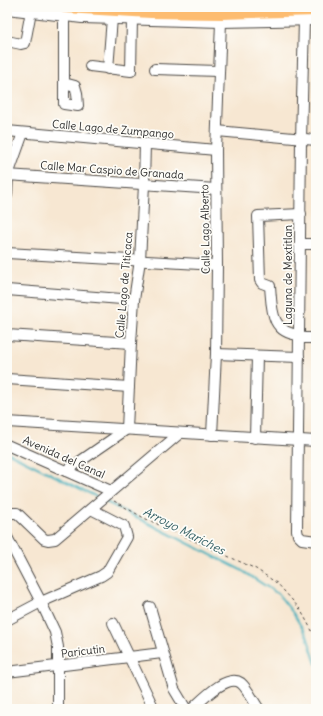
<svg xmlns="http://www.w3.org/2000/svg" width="323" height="716" font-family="Delius,sans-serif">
<rect width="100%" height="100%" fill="#fdfcf7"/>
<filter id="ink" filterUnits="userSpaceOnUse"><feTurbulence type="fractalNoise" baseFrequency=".025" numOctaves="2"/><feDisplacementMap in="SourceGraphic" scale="8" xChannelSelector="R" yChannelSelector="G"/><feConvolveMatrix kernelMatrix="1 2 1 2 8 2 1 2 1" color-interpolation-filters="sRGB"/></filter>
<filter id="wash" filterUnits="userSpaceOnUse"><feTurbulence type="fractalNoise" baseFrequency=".012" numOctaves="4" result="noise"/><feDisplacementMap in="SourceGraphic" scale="16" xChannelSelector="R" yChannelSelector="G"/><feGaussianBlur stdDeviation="0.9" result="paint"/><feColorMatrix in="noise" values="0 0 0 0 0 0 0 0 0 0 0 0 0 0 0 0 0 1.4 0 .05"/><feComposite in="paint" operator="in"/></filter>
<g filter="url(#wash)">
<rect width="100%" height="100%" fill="#f7e7d2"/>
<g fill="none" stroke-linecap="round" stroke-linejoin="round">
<g stroke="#41b0bd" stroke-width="2">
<path d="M7,452l92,46"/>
<path d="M104,501l137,69 37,24 15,19 14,23 9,28"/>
</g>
</g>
</g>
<g filter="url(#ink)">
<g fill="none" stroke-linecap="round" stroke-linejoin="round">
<defs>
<g id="minor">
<path d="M7,9l75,9 139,4 95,-2"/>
<path d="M304,20l-3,120 -4,390 1,5 4,4 14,2"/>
<path d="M7,41l14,3 4,-1 6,-32"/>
<path d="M90,66l41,5 1,-52"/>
<path d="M108,69l4,-51"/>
<path d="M155,69l63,2"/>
<path d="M64,83l11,3 2,7 1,13 -14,-2v-89"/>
<path d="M7,131l209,19"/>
<path d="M217,131l99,9"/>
<path d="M7,175l209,14"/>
<path d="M7,195l1,-20 15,-42"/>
<path d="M301,244h15"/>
<path d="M7,253l210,12"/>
<path d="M7,290l127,10"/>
<path d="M7,335l124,8"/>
<path d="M300,335c-30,-2 -28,-27 -30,-49l-8,-3 -2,-3 -2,-64 43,-2"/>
<path d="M300,338h16"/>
<path d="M216,354l83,3"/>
<path d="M7,379l122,8"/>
<path d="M7,422l309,19"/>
<path d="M127,429l4,-86 3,-43 6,-40 4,-75 1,-42"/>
<path d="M212,435l4,-81 1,-89 -1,-115 5,-128"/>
<path d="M255,438l2,-82"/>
<path d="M7,445l104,46"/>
<path d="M66,471l61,-42"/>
<path d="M7,516l4,-3h6l27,26 4,1 7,-1 124,-105"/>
<path d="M7,537l34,65 14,30 3,15v62"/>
<path d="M150,607l21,72 3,10 12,20"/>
<path d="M7,620l34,-18 60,-26 6,-4 20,-35 -3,-11 -33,-17"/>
<path d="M113,623l41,86"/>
<path d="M7,672l155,-19"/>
<path d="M192,709c10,-9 35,-36 49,-26 7,6 12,18 18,26"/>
</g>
<path id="major" d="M65,7l86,5 70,1 95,-3"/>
</defs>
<use href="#minor" stroke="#4a4744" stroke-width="12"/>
<use href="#major" stroke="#4a4744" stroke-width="14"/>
<path stroke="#4a4744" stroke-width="1" stroke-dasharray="3 3" stroke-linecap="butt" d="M114,501l30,17 112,51 22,15 22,25 16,29"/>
<use href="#minor" stroke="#fff" stroke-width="10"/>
<use href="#major" stroke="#fdbc70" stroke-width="12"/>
</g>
</g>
<g text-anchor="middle" stroke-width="3.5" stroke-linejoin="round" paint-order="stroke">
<g font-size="11" fill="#2b2b2b" stroke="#fdfcf7">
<text transform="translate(113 129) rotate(5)" y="4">Calle Lago de Zumpango</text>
<text transform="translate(112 170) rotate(4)" y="4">Calle Mar Caspio de Granada</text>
<text transform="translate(205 229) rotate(-91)" y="4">Calle Lago Alberto</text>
<text transform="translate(288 275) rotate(-90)" y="4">Laguna de Mextitlan</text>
<text transform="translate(124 285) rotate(-85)" y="4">Calle Lago de Titicaca</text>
<text transform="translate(64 457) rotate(24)" y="4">Avenida del Canal</text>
<text transform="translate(83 651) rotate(-7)" y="4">Paricutin</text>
</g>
<g font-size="12" font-style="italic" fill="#346065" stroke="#fdfcf7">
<text transform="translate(184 531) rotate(27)" y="4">Arroyo Mariches</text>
</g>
</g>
<rect width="323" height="716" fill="none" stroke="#fdfcf7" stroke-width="24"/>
</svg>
